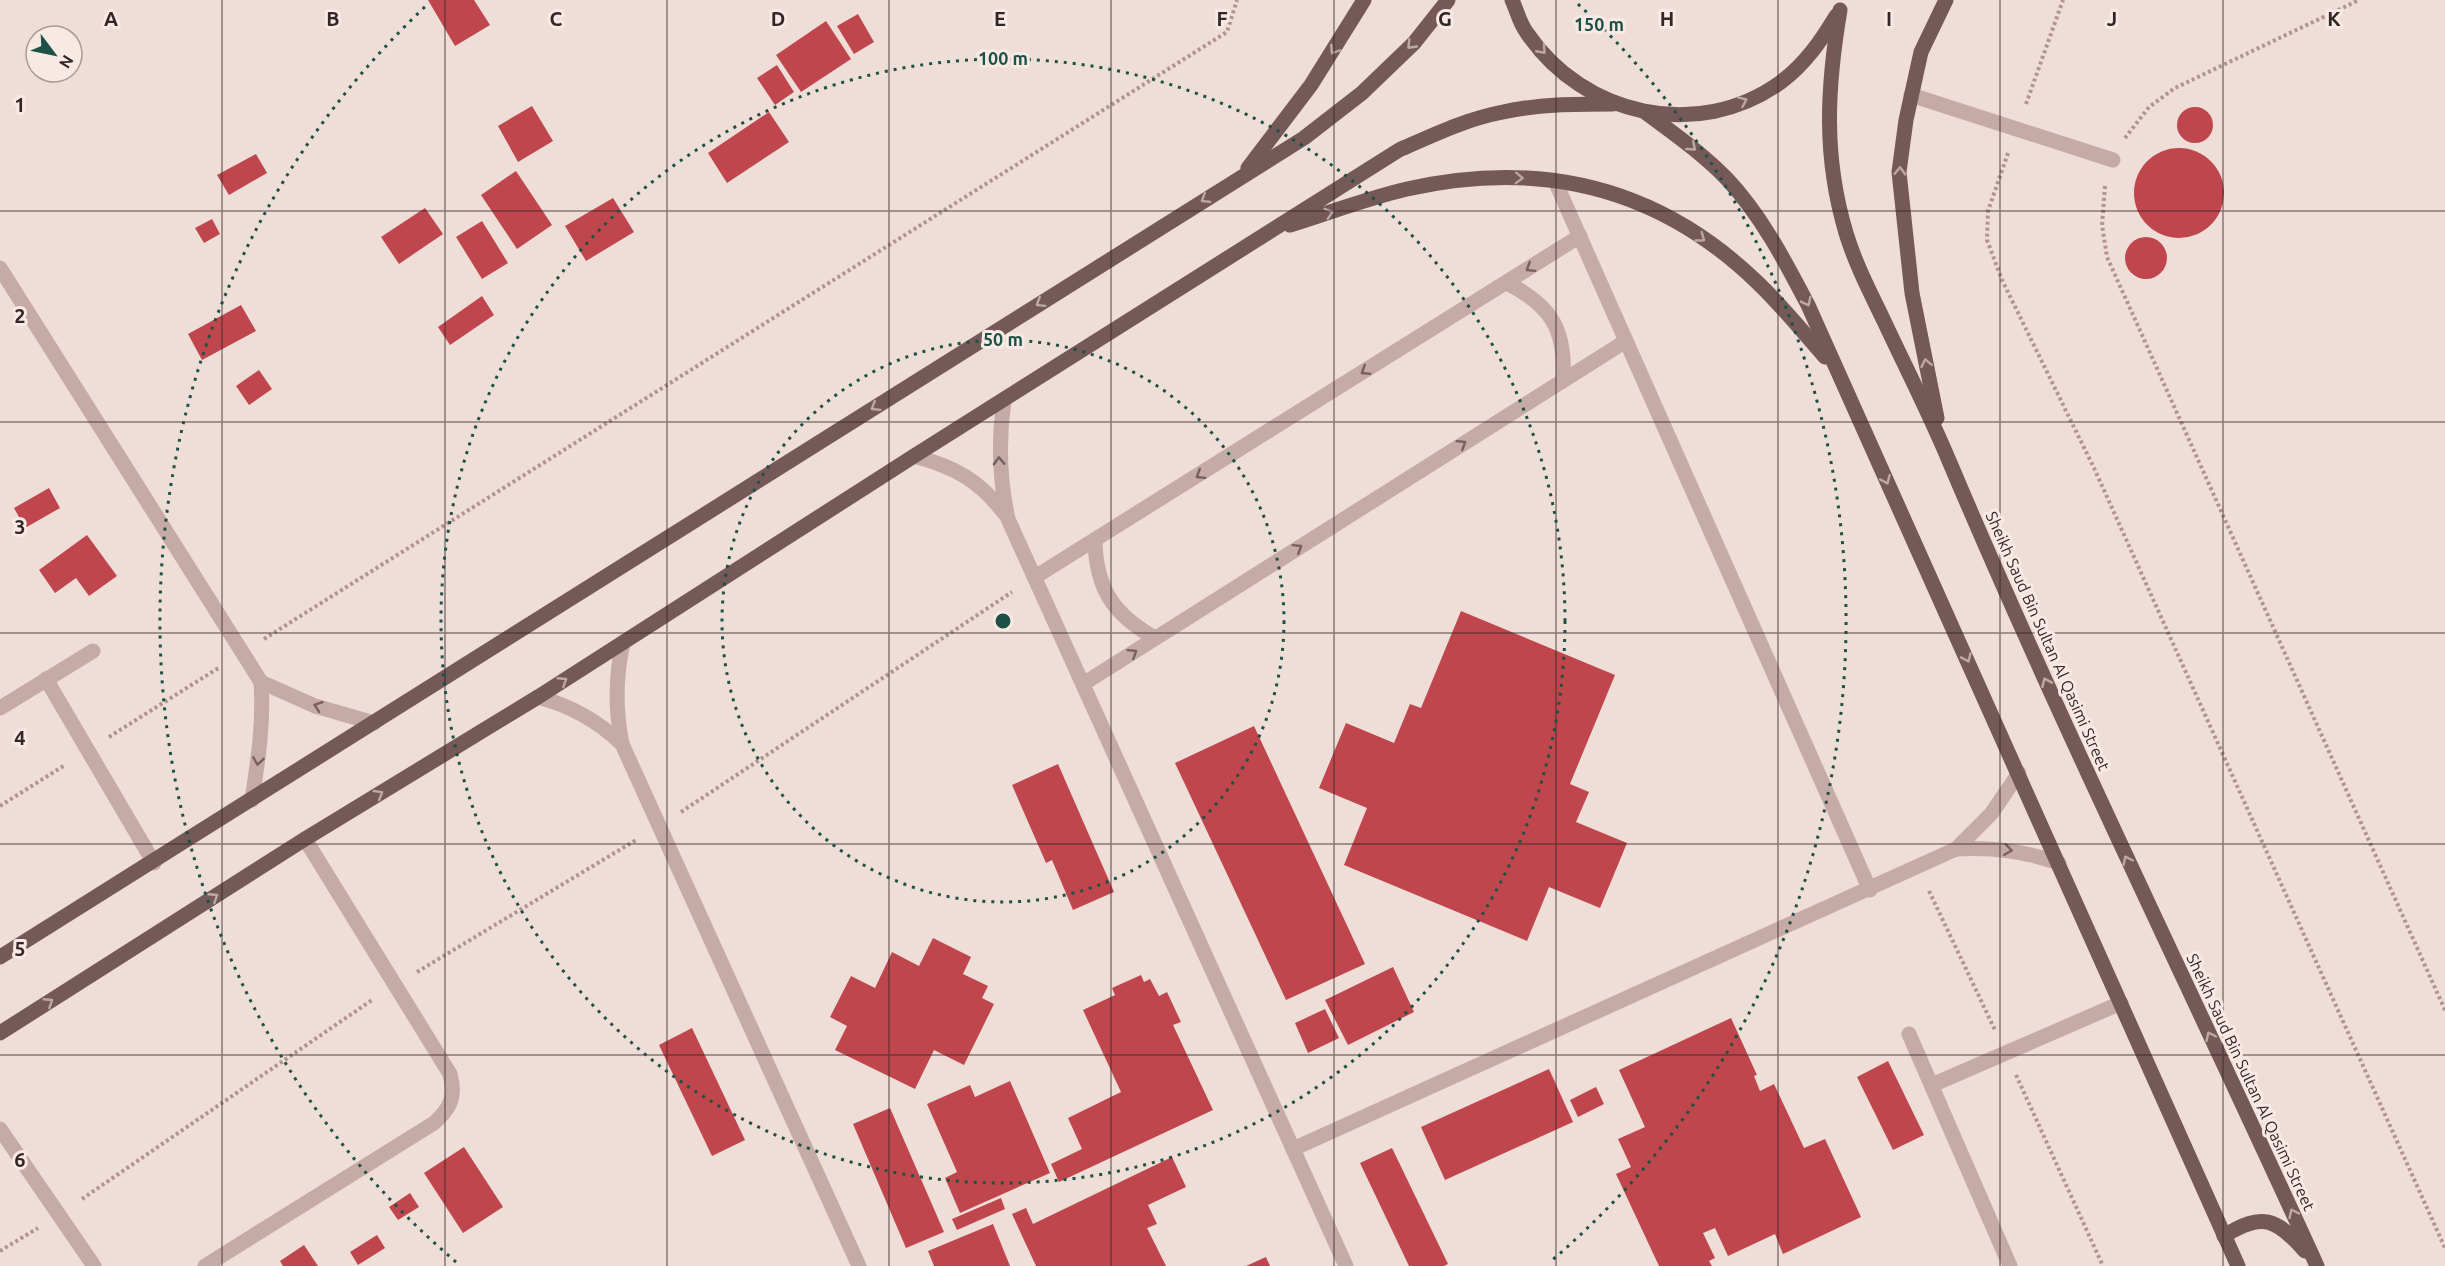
<svg xmlns="http://www.w3.org/2000/svg" width="2445" height="1266" font-family="Ubuntu,sans-serif">
<rect width="100%" height="100%" fill="#efddd8"/>
<g fill="#bf464d">
<path d="M428,0h46l16,25 -35,21z"/>
<path d="M858,14l16,28 -20,12 -17,-28z"/>
<path d="M826,21l25,38 -50,33 -25,-37z"/>
<path d="M777,65l17,27 -19,13 -18,-27z"/>
<path d="M532,106l21,35 -35,21 -20,-36z"/>
<circle cx="2195" cy="125" r="18"/>
<path d="M769,112l20,30 -62,41 -19,-30z"/>
<circle cx="2179" cy="193" r="45"/>
<path d="M256,154l11,19 -38,22 -12,-20z"/>
<path d="M516,171l36,54 -35,24 -36,-54z"/>
<path d="M613,198l21,34 -48,29 -21,-35z"/>
<path d="M425,208l18,26 -44,30 -18,-27z"/>
<path d="M212,219l8,15 -16,9 -9,-15z"/>
<path d="M482,221l26,42 -26,16 -26,-42z"/>
<circle cx="2146" cy="258" r="21"/>
<path d="M482,296l12,19 -44,30 -12,-18z"/>
<path d="M241,305l15,26 -54,29 -14,-26z"/>
<path d="M259,370l13,19 -23,16 -13,-19z"/>
<path d="M49,488l11,20 -35,20 -11,-20z"/>
<path d="M87,535l30,41 -28,20 -13,-18 -21,15 -16,-23z"/>
<path d="M1461,611l154,64 -45,109 19,8 -13,30 51,21 -27,65 -51,-21 -22,54 -183,-76 23,-57 -48,-20 27,-65 48,20 16,-39 11,4z"/>
<path d="M1254,726l111,238 -79,36 -111,-237z"/>
<path d="M1058,764l56,128 -41,18 -21,-50 -6,3 -34,-78z"/>
<path d="M933,938l38,19 -8,17 25,12 -6,12 12,6 -30,61 -30,-15 -19,39 -80,-39 12,-24 -17,-9 21,-41 24,12 17,-36 27,14z"/>
<path d="M1393,967l21,45 -66,33 -23,-45z"/>
<path d="M1141,975l3,7 6,-3 9,17 8,-4 14,30 -8,3 40,85 -154,72 -8,-18 31,-15 -14,-31 53,-26 -38,-82 32,-15 -3,-7z"/>
<path d="M1325,1009l14,29 -31,15 -13,-30z"/>
<path d="M1731,1018l26,57 -3,1 6,15 14,-7 30,64 21,-9 36,78 -78,37 -8,-20 -47,22 -13,-28 -12,5 12,25 -6,3 3,5h-53l-43,-92 15,-7 -13,-28 27,-12 -26,-57z"/>
<path d="M692,1028l53,112 -33,16 -53,-111z"/>
<path d="M1888,1061l36,74 -31,15 -36,-73z"/>
<path d="M1549,1069l24,53 -128,58 -24,-53z"/>
<path d="M1010,1081l40,92 -90,40 -15,-35 12,-6 -30,-68 43,-19 5,12z"/>
<path d="M1596,1087l8,17 -26,13 -8,-17z"/>
<path d="M890,1108l54,124 -38,16 -53,-124z"/>
<path d="M464,1147l39,60 -40,26 -39,-60z"/>
<path d="M1392,1148l56,116 -4,2h-35l-49,-103z"/>
<path d="M1172,1157l14,30 -38,18 9,19 -10,4 19,38h-130l-24,-52 14,-6 7,16z"/>
<path d="M410,1193l9,14 -21,13 -9,-13z"/>
<path d="M1001,1198l4,11 -48,21 -5,-11z"/>
<path d="M993,1224l17,42h-76l-6,-15z"/>
<path d="M377,1235l8,13 -27,17 -8,-13z"/>
<path d="M304,1245l14,21h-35l-3,-5z"/>
<path d="M1266,1257l4,9h-24z"/>
</g>
<g fill="none" stroke-linecap="round" stroke-linejoin="round">
<g stroke="#b2948f" stroke-width="4" stroke-dasharray="3 3" stroke-linecap="butt">
<path d="M2026,104l37,-104"/>
<path d="M2125,138l24,-31 26,-19 184,-88"/>
<path d="M2008,153l-20,58 -1,29 15,40 92,188 351,780"/>
<path d="M2105,186l-3,39 5,32 338,753"/>
<path d="M264,639l963,-607 10,-32"/>
<path d="M109,737l111,-70"/>
<path d="M0,806l65,-41"/>
<path d="M681,812l331,-220"/>
<path d="M1929,891l66,139"/>
<path d="M417,972l219,-132"/>
<path d="M2016,1075l87,191"/>
<path d="M82,1199l290,-199"/>
<path d="M0,1251l38,-23"/>
</g>
<g stroke="#c6aaa5" stroke-width="15">
<path d="M1911,95l202,65"/>
<path d="M1555,181l315,709"/>
<path d="M0,268l261,414c3,40 -3,78 -9,118"/>
<path d="M1507,283c45,23 59,47 56,98"/>
<path d="M1004,401c-6,41 -5,77 4,118l338,747"/>
<path d="M914,456c41,11 65,24 91,58"/>
<path d="M1095,541c1,48 19,74 60,97"/>
<path d="M1035,577l545,-341"/>
<path d="M623,643c-8,35 -8,66 -1,101l237,522"/>
<path d="M46,679l108,184"/>
<path d="M261,682l54,24 59,17"/>
<path d="M1083,684l543,-343"/>
<path d="M538,697c33,9 59,23 84,47"/>
<path d="M0,708l93,-57"/>
<path d="M1956,849c37,-2 68,2 103,14"/>
<path d="M1909,1034l101,232"/>
<path d="M1932,1085l189,-82"/>
<path d="M0,1129l94,137"/>
<path d="M1293,1149l663,-300 35,-35 28,-41"/>
<path d="M205,1266l229,-143c17,-15 22,-27 16,-49l-145,-235"/>
</g>
<g stroke="#745958" stroke-width="15">
<path d="M1512,0c5,11 8,24 15,33 56,83 171,109 254,49 24,-18 40,-41 55,-66"/>
<path d="M1840,10c-13,77 -17,146 6,223 9,30 24,59 38,88 22,47 46,94 66,142 115,272 245,535 367,803"/>
<path d="M1645,112c28,21 57,41 82,67 34,36 58,82 81,126l430,961"/>
<path d="M1248,168l63,-83 53,-85"/>
<path d="M1290,225c39,-12 78,-27 117,-36 133,-30 252,-2 351,94 24,23 45,49 67,74"/>
<path d="M1937,418l-25,-125 -13,-121 7,-52 15,-68 25,-52"/>
<path d="M0,957l1304,-819 58,-45 52,-50 34,-43"/>
<path d="M0,1033l305,-194 233,-142 376,-241 485,-306c34,-15 67,-31 104,-38 36,-8 73,-8 110,-8"/>
<path d="M2224,1236c38,-24 52,-18 81,15"/>
</g>
</g>
<defs><path id="oneway-chevron" d="M-2-3.5L2.5 0L-2 3.5" fill="none" stroke-width="1.6" stroke-linecap="round" stroke-linejoin="round" transform="scale(1.5)"/></defs>
<g stroke="#bca8a5">
<use href="#oneway-chevron" transform="translate(1411 45) rotate(134)"/>
<use href="#oneway-chevron" transform="translate(1334 50) rotate(123)"/>
<use href="#oneway-chevron" transform="translate(1542 50) rotate(48)"/>
<use href="#oneway-chevron" transform="translate(1743 101) rotate(-24)"/>
<use href="#oneway-chevron" transform="translate(1692 147) rotate(41)"/>
<use href="#oneway-chevron" transform="translate(1900 171) rotate(-88)"/>
<use href="#oneway-chevron" transform="translate(1519 178) rotate(2)"/>
<use href="#oneway-chevron" transform="translate(1205 199) rotate(148)"/>
<use href="#oneway-chevron" transform="translate(1329 213) rotate(-18)"/>
<use href="#oneway-chevron" transform="translate(1701 238) rotate(36)"/>
<use href="#oneway-chevron" transform="translate(1807 302) rotate(64)"/>
<use href="#oneway-chevron" transform="translate(1040 303) rotate(148)"/>
<use href="#oneway-chevron" transform="translate(1926 363) rotate(-101)"/>
<use href="#oneway-chevron" transform="translate(875 407) rotate(148)"/>
<use href="#oneway-chevron" transform="translate(1886 480) rotate(66)"/>
<use href="#oneway-chevron" transform="translate(1967 658) rotate(66)"/>
<use href="#oneway-chevron" transform="translate(563 681) rotate(-33)"/>
<use href="#oneway-chevron" transform="translate(2046 682) rotate(-114)"/>
<use href="#oneway-chevron" transform="translate(379 794) rotate(-31)"/>
<use href="#oneway-chevron" transform="translate(2127 860) rotate(-115)"/>
<use href="#oneway-chevron" transform="translate(214 897) rotate(-33)"/>
<use href="#oneway-chevron" transform="translate(49 1002) rotate(-33)"/>
<use href="#oneway-chevron" transform="translate(2210 1036) rotate(-115)"/>
<use href="#oneway-chevron" transform="translate(2293 1213) rotate(-115)"/>
</g>
<g stroke="#75615f">
<use href="#oneway-chevron" transform="translate(1530 268) rotate(148)"/>
<use href="#oneway-chevron" transform="translate(1365 371) rotate(148)"/>
<use href="#oneway-chevron" transform="translate(1462 444) rotate(-32)"/>
<use href="#oneway-chevron" transform="translate(999 461) rotate(-92)"/>
<use href="#oneway-chevron" transform="translate(1200 475) rotate(148)"/>
<use href="#oneway-chevron" transform="translate(1298 548) rotate(-32)"/>
<use href="#oneway-chevron" transform="translate(1133 653) rotate(-32)"/>
<use href="#oneway-chevron" transform="translate(318 706) rotate(-161)"/>
<use href="#oneway-chevron" transform="translate(258 761) rotate(99)"/>
<use href="#oneway-chevron" transform="translate(2008 850) rotate(8)"/>
</g>
<path fill="none" stroke="#322626" stroke-width="1.5" stroke-opacity="0.55" d="M222,0v1266M445,0v1266M667,0v1266M889,0v1266M1111,0v1266M1334,0v1266M1556,0v1266M1778,0v1266M2000,0v1266M2223,0v1266M0,211h2445M0,422h2445M0,633h2445M0,844h2445M0,1055h2445"/>
<g fill="none" stroke="#1e5145" stroke-width="3" stroke-dasharray="3 6">
<circle cx="1003" cy="621" r="281"/>
<circle cx="1003" cy="621" r="562"/>
<path d="M456 1262A843 843 0 0 1 428 4M1578 4A843 843 0 0 1 1550 1262"/>
</g>
<g text-anchor="middle" stroke-width="6" stroke-linejoin="round" paint-order="stroke">
<g font-size="16" fill="#322626" stroke="#f7e9e4">
<text transform="translate(2048 641) rotate(66)" y="6">Sheikh Saud Bin Sultan Al Qasimi Street</text>
<text transform="translate(2251 1082) rotate(65)" y="6">Sheikh Saud Bin Sultan Al Qasimi Street</text>
</g>
</g>
<g font-size="20" text-anchor="middle" font-weight="bold" fill="#322626" stroke="#f7e9e4" stroke-width="6" stroke-linejoin="round" paint-order="stroke">
<text x="111" y="26">A</text>
<text x="333" y="26">B</text>
<text x="556" y="26">C</text>
<text x="778" y="26">D</text>
<text x="1000" y="26">E</text>
<text x="1222" y="26">F</text>
<text x="1445" y="26">G</text>
<text x="1667" y="26">H</text>
<text x="1889" y="26">I</text>
<text x="2112" y="26">J</text>
<text x="2334" y="26">K</text>
<text x="20" y="112">1</text>
<text x="20" y="323">2</text>
<text x="20" y="534">3</text>
<text x="20" y="745">4</text>
<text x="20" y="956">5</text>
<text x="20" y="1167">6</text>
</g>
<circle cx="1003" cy="621" r="9" fill="#1e5145" stroke="#f7e9e4" stroke-width="3"/>
<g font-size="18" text-anchor="middle" font-weight="bold" fill="#1e5145" stroke="#f7e9e4" stroke-width="6" stroke-linejoin="round" paint-order="stroke">
<text x="1599" y="31">150 m</text>
<text x="1003" y="65">100 m</text>
<text x="1003" y="346">50 m</text>
</g>
<g transform="translate(54 54) rotate(122)"><circle r="28" fill="#f7e9e4" stroke="#a89b98" stroke-width="1.5"/>
<path d="M0-4.5L10 22L0 15L-10 22Z" fill="#1e5145"/>
<text y="-9" font-size="16" font-weight="bold" text-anchor="middle" fill="#322626">N</text>
</g>
</svg>
